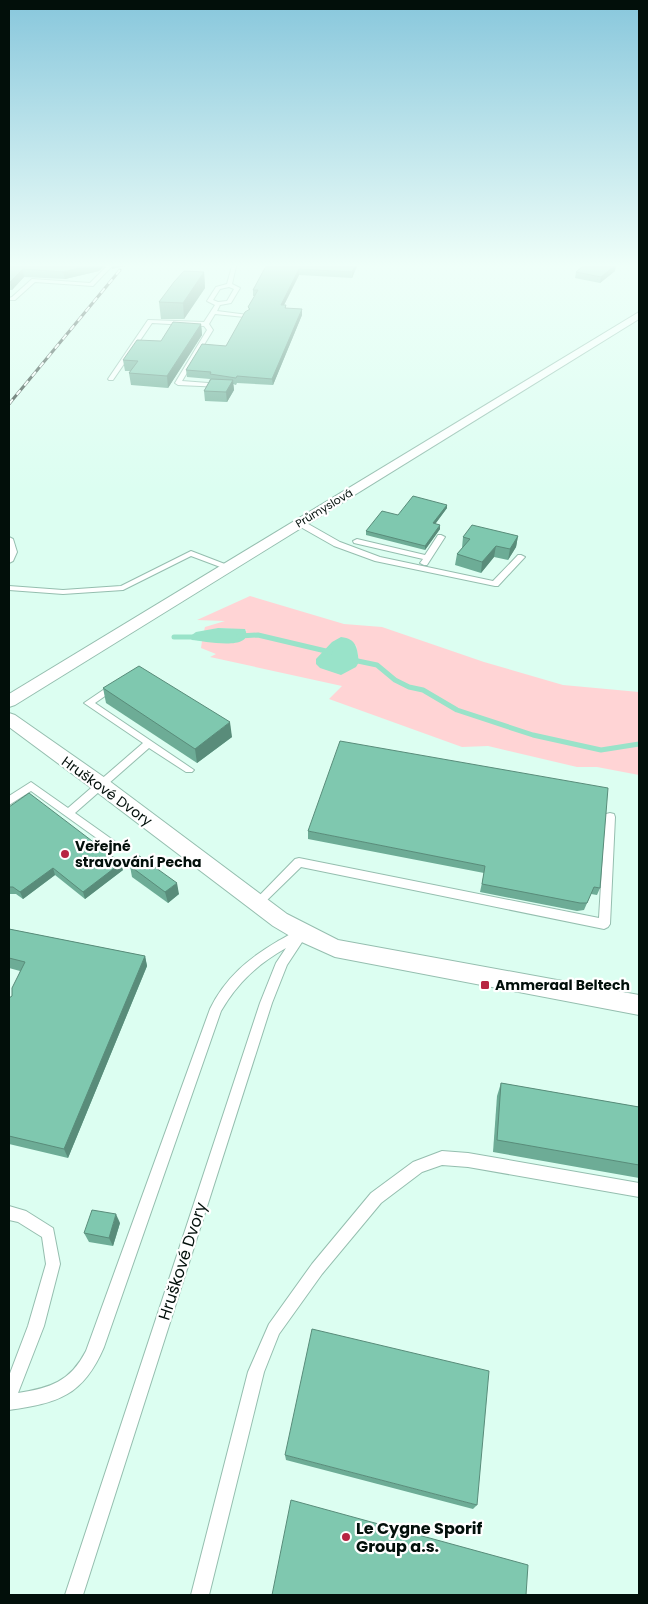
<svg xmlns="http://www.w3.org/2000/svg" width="648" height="1604" font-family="Poppins,sans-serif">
<rect width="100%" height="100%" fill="#dcfef1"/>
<path fill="#ffd4d5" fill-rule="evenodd" d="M250,596l94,28 38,3 102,35 79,23 76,7v83l-42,-8h-20l-89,-21 -26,1 -133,-48 13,-13 -132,-29 6,-3 -15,-6 1,-7 24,2 21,-13 -28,-2 -15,3 1,-4 20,-6 -28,-1zM356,645l3,17 -39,6z"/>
<g fill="#99e3c9">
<path d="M218,628l27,1c10,23 -42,12 -53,11l-3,-3 7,-5z"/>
<path d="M341,637c16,2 16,11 18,25l-3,5 -15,8 -21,-7 -4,-4v-5l16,-17z"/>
</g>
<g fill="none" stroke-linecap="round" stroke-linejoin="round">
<g stroke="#99e3c9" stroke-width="5">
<path d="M239,636l19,-1 72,17"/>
<path d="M174,637h21"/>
<path d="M353,660l24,5 18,15 14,7 14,3 34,20 76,25 68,15 38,-6"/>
</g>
<defs>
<g id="lane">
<path d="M107,266h5l-19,20 -58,-4 -20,18h-6v-2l3,-1 20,-18 58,4z"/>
<path d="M232,266h4l-4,18 8,4 -9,15 -11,2 -3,6 31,4 -3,2 -30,-3 -6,10 4,6 -31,51 39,3 2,1v2l-45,-2 -3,-2 32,-53 -3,-4 -52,-3 -39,57h-4l-1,-1 40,-59 56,2 11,-17 -8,-4 9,-14 11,-3zM229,287l5,2 -7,12 -9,1 -5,-2 7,-11z"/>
<path d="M297,521h6l37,21 40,15 113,24 25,-26h3l4,2 -27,29h-3l-120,-25 -41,-15 -37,-21z"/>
<path d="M438,535h3l4,2 -18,28h-3l-4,-2 3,-4 -69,-16 -1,-2 4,-2 68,16z"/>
<path d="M9,537l4,2 4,13 -4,9 -4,2z"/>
<path d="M191,551l39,15 -4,2h-3l-32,-12 -68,34 -60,4 -54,-4v-4l54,4 58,-4z"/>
<path d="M115,682l4,3 -1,2 -23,16 99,67 -2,2h-6l-37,-24 -74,65 45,32 1,3 -1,3 -4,1 -85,-61 -22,14v-9l22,-14 37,26 75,-65 -59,-40z"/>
<path d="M610,813l4,1 1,3 -5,107 -2,3 -4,2 -303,-62 -40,39 -4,1 -4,-1 -1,-3 43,-44 4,-1 300,60 6,-101 1,-3z"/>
<path d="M302,928l4,2 2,3 -21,32 -15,38 -189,592h-18l195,-592 16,-40 10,-15c-28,16 -48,34 -65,63l-117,336c-21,49 -46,56 -95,63v-34l19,-50 18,-62 -4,-27 -24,-15 -9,-2v-14l17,5 27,17 7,36 -16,62 -26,67c32,-5 52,-11 68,-42l124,-342c15,-31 39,-51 68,-68 8,-4 16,-10 24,-13z"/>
<path d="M442,1151l26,2 171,30v14l-171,-30 -26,-2 -20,7 -41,31 -59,71 -43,60 -15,38 -55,223h-18l57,-223 21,-48 43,-60 59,-71 42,-31z"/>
</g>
<g id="street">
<path d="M639,312v7l-624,386 -6,2v-13z"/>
<path d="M9,713l6,2 93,65 179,134 51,26 301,55v20l-304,-58 -40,-18 -22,-13 -179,-136 -85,-63z"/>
</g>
</defs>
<use href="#lane" stroke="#95beaf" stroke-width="2"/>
<use href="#street" stroke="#95beaf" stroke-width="2"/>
<use href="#lane" fill="#fff" fill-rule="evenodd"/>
<use href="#street" fill="#fff" fill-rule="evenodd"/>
<defs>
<path id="rail" d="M9,404l111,-134"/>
</defs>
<use href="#rail" stroke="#263730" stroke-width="3"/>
<use href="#rail" stroke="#fff" stroke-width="2" stroke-dasharray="6" stroke-linecap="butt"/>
</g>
<g fill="#6dac96">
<path d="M9,266l90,5 -34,8 -41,-2 -12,13h-3z"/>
<path d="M266,266h91l-5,12 -53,-3 -15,30h2v3l16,7 -29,70 -36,-2 -1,2 -3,-1 1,6 -7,12 -22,-1 -1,-10 6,-12 -23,-2 -1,-7 40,-24 23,-36 -1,-3 7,-11h-2v-6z"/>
<path d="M615,271l-15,12 -25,-5 1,-6z"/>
<path d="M204,272l1,16 -21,31h-23l-2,-17z"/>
<path d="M201,324l1,11 -34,53 -37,-3 -2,-12 1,-2h-5l-2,-11 38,-19z"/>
<path d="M447,505v3l-12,16 5,5 -15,21 -59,-15v-4l32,-16z"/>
<path d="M518,536l-2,11 -8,13 -14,-3 -13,16 -26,-8 2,-11 5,-6 1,-11z"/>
<path d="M103,688l129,49 -35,26 -91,-60z"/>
<path d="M9,807l114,63 -38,29 -30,-24 -32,24 -7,-5h-7z"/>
<path d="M308,831l292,57 -3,7 -6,-1 -7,16 -7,1 -97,-19 4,-19 -176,-34z"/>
<path d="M130,866l49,28 -11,9 -36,-26z"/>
<path d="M9,929l136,27 2,10 -79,192 -59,-14v-146l3,-2 8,-25 -11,-3z"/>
<path d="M501,1083l138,24v71l-146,-26 4,-56z"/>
<path d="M120,1223l-7,23 -24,-4 -5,-9z"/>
<path d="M285,1455l192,50 -4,4 -187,-49z"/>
</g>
<g fill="#598c7a">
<path d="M86,266h19l-6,5 -34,8 -2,-7z"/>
<path d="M112,266h13l-13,3z"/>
<path d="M355,266h2l-5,12v-6z"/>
<path d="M614,266h2l-1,5 -15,12 1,-6z"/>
<path d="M23,269l1,8 -12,13 -2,-8z"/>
<path d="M299,269v6l-18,36v-6z"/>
<path d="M204,272l1,16 -21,31 -1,-16z"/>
<path d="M302,309v6l-29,70 -1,-6z"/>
<path d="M201,324l1,11 -34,53 -1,-12z"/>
<path d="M233,380l1,10 -7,12 -1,-10z"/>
<path d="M447,505v3l-14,19v-4z"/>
<path d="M440,525v4l-15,21v-4z"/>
<path d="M518,536l-2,11 -8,13 2,-11z"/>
<path d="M496,546l-2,11 -13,16 1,-11z"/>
<path d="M230,722l2,15 -35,26 -2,-14z"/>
<path d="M121,863l2,7 -38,29 -2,-7z"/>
<path d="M53,868l2,7 -32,24 -3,-7z"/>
<path d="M177,883l2,11 -11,9 -3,-11z"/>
<path d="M145,956l2,10 -79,192 -4,-9z"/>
<path d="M116,1214l4,9 -7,23 -4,-8z"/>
</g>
<g fill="#7fc8af" stroke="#598c7a">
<path d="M9,266h77l-23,6 -40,-3 -13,13h-1z"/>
<path d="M266,266h89l-3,6 -53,-3 -18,36h5l-1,3 17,1 -30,70 -35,-3 -1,2 -26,-4 1,-2 -25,-2 16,-26 24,2 19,-34 5,-3 -2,-2 10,-17h-5z"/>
<path d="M583,266h31l-13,11 -25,-5z"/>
<path d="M184,271l20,1 -21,31 -24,-1 15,-20z"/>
<path d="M173,322l28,2 -34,52 -38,-3 9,-12 -15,-1 14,-20 24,1z"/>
<path d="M211,379l22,1 -7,12 -22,-1z"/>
<path d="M413,496l34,9 -14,18 7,2 -15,21 -59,-15 16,-20 16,4z"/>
<path d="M472,525l46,11 -8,13 -14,-3 -14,16 -25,-8 13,-15 -7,-2z"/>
<path d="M139,666l91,56 -35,27 -92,-61z"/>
<path d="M340,741l268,47 -8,100 -6,-1 -7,16h-7l-98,-19 3,-18 -177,-35z"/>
<path d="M29,793l92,70 -38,29 -30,-24 -33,24 -7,-5h-4v-80z"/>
<path d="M138,855l39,28 -12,9 -35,-26z"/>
<path d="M9,929l136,27 -81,193 -55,-13v-138l3,-2v-8l13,-26 -16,-4z"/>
<path d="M501,1083l138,24v58l-142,-25z"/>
<path d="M92,1210l24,4 -7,24 -25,-5z"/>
<path d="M312,1329l177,42 -12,134 -192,-50z"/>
<path d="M291,1500l237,65 -2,30h-254z"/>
</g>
<linearGradient id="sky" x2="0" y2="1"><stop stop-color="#88c7dc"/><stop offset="0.54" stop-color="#effff9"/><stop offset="1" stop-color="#effff9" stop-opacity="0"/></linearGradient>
<rect width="648" height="491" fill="url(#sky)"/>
<g fill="#b72542" stroke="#fff" stroke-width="2">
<circle cx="65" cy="854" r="5"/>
<rect x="480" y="980" width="10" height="10" rx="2.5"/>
<circle cx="346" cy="1537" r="5"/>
</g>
<g text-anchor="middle" stroke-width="4.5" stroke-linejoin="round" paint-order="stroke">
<g font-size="11" fill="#020f0a" stroke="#fff">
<text transform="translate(324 508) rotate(-31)" y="4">Průmyslová</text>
</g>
<g font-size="14" fill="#020f0a" stroke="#fff">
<text transform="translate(107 791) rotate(36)" y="5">Hruškové Dvory</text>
</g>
<g font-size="14" font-weight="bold" fill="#020f0a" stroke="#fff" text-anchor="start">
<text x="75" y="851">Veřejné<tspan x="75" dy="16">stravování Pecha</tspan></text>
<text x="495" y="990">Ammeraal Beltech</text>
</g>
<g font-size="16" fill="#020f0a" stroke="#fff">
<text transform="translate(182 1261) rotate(-72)" y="6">Hruškové Dvory</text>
</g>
<g font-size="16" font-weight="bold" fill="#020f0a" stroke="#fff" text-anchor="start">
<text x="356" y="1534">Le Cygne Sporif<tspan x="356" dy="18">Group a.s.</tspan></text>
</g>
</g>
<rect width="648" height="1604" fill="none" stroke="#020f0a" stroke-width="20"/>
</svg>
